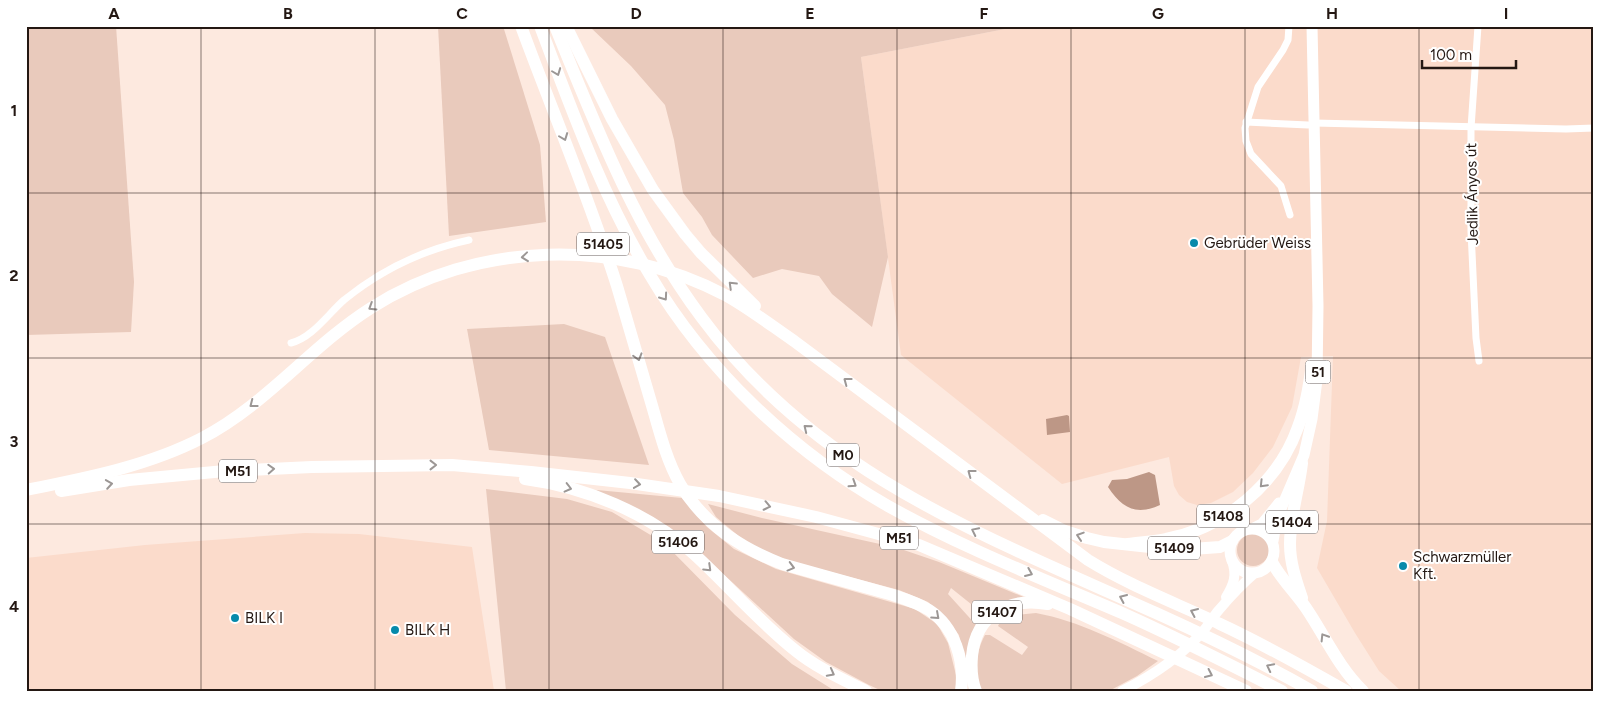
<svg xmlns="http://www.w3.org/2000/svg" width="1620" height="717" font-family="Figtree,sans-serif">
<rect width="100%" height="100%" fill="#fde9df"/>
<g fill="#fbdbcb">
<path d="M1020,26h574v665h-193l-22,-20 -24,-38 -38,-65 10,-47 6,-165 -32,1 -9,50 -19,40 -20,26 -20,19 -22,11 -14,2 -10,-3 -8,-7 -5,-9 -5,-29 -107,27 -161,-129 -40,-298z"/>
<path d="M305,533l54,1 113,13 22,144h-468v-133l119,-13z"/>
</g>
<g fill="#e9cabc">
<path d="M26,26h90l18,256 -3,50 -105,3z"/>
<path d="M438,26h65l37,119 6,77 -97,14z"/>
<path d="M589,26h431l-159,31 27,200 -16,70 -40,-33 -13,-18 -37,-7 -29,9 -41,-43 -10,-18 -19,-24 -9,-53 -9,-35 -34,-39z"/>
<path d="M564,324l41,13 44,128 -160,-15 -22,-121z"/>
<path d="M486,489l81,10 45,13 52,31 71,72 57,49 43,27h-329z"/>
<path d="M586,489l96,9 25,29 27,22 42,20 139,40 22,15 11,19 8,32v16h-74l-13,-6 -43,-23 -32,-23 -111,-102z"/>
<path d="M708,504l54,14 136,30 41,14 92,38 -45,16 -35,-28 -3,6 29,32 -11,47 -7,-38 -10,-13 -21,-20 -29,-12 -114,-30 -38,-17 -31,-26z"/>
<circle cx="1253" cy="550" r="16"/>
<path d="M1036,613c43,8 83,29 122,48l-21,15 -28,15h-129c-5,-19 -5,-38 5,-56h5l32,20 6,-8 -30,-21 3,-6 14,-5z"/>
</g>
<g fill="#bd9786">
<path d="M1069,416l1,16 -23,3 -1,-16 21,-4z"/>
<path d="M1149,472l6,3 5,30c-24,11 -38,3 -52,-18l4,-7 15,-1z"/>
</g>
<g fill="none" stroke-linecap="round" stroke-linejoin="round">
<g stroke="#fff" stroke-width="7">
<path d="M1289,26l-1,14 -5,10 -25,37 -13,41 1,13 5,13 30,32 9,29"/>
<path d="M1478,26l-7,102v103l5,107 3,23"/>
<path d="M1246,122l62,3"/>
<path d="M1314,123l252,6 28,-1"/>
<path d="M291,343c21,-5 37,-29 53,-43 37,-30 78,-50 125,-60"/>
</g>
<g stroke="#fff" stroke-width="10">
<path d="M1226,597c8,-13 11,-22 6,-36"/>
<path d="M1122,691c30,-15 60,-35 82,-61 5,-6 9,-13 14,-19 11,-13 24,-27 37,-38"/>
</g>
<g stroke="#fff" stroke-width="11">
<path d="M1254,528l8,-4 17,-21"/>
<circle cx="1252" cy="551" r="22"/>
<path d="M1273,541l4,-23 27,-63 8,-36 5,-39 1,-74 -6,-280"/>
</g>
<g stroke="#fff" stroke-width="12">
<path d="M521,26c32,87 68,171 96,260 12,41 24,82 36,123 7,25 14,52 27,75 23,39 60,64 102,80l111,31c12,4 25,8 36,15 26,17 36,51 32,81"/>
<path d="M540,26c32,85 63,171 110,249 56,95 143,177 238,231 75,42 155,73 234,107 54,24 107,51 160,78"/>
<path d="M555,26c41,101 81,204 147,292 116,157 283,218 454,295 53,24 105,49 156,78"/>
<path d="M566,26l46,93 41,71 32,44 16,19 54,53"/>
<path d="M1302,463c-3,27 -12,53 -12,81 0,19 6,36 12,54"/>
<path d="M525,479c61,8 123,34 169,75 35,32 65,68 102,97 21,17 46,28 70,40"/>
<path d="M26,490c60,-12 122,-24 176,-52 64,-33 109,-92 169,-130 105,-67 246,-71 356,-12 23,13 45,30 67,45l294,219c42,26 88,43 132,64 43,20 84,43 126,67"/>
<path d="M61,491l68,-11 96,-9 87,-4 140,-2 79,7 99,11 89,13 97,21 103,28 151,64 176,82"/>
<path d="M1043,520l22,11 22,7 17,4 55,6 33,1 28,-2 12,-6"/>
<path d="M1128,544c12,-2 25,-2 38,-5 58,-11 112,-55 132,-112 8,-21 11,-42 14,-63"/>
<path d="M1272,562c9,17 23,30 34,46 19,28 33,60 57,83"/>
<path d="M976,691c-5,-12 -5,-23 -4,-35 4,-42 37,-59 76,-52"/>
</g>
</g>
<defs><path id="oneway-chevron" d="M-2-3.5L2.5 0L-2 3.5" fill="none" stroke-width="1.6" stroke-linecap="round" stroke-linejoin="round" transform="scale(1.25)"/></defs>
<g stroke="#9c9795">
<use href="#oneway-chevron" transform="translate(557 72) rotate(69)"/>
<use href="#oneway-chevron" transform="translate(564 137) rotate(69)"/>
<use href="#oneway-chevron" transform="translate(525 257) rotate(174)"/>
<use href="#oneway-chevron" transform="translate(732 285) rotate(-136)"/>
<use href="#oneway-chevron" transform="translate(664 297) rotate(55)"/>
<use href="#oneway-chevron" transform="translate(372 307) rotate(148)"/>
<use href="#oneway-chevron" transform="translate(638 357) rotate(74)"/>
<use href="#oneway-chevron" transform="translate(847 381) rotate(-143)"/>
<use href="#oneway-chevron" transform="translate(253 404) rotate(142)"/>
<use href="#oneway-chevron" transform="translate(807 428) rotate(-141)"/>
<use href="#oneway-chevron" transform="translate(433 465)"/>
<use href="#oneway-chevron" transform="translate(271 469) rotate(-3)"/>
<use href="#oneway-chevron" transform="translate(971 473) rotate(-143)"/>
<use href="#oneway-chevron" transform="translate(109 484) rotate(-9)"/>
<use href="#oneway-chevron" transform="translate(637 484) rotate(8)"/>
<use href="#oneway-chevron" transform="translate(853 484) rotate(33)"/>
<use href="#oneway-chevron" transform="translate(1263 484) rotate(134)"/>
<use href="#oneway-chevron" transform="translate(568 488) rotate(14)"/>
<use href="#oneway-chevron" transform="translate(767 506) rotate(12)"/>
<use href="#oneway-chevron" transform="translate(975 531) rotate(-154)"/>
<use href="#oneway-chevron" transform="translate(1080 536) rotate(-162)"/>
<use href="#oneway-chevron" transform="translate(791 567) rotate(15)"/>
<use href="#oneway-chevron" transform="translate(708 568) rotate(44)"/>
<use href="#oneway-chevron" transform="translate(1029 573) rotate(23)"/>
<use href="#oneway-chevron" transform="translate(1123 598) rotate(-156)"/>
<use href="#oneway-chevron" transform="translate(1194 612) rotate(-156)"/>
<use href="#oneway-chevron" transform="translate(936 616) rotate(42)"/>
<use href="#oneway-chevron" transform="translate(1324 637) rotate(-122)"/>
<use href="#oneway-chevron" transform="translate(1270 667) rotate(-153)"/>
<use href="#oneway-chevron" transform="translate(831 673) rotate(28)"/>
<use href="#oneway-chevron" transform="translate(1209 674) rotate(25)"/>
</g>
<path fill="none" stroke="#241813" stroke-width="1" stroke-opacity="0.55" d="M201,26v665M375,26v665M549,26v665M723,26v665M897,26v665M1071,26v665M1245,26v665M1419,26v665M26,193h1568M26,358h1568M26,524h1568"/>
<g fill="#068aab" stroke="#fff" stroke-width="2">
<circle cx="1194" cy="243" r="5"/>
<circle cx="1403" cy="566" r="5"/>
<circle cx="235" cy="618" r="5"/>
<circle cx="395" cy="630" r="5"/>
</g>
<g text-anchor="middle" stroke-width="4" stroke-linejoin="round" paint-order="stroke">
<g fill="#fff" stroke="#665d5a" stroke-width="1">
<rect x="577" y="232.5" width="52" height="23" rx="4"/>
<rect x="1305.5" y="360.5" width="25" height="23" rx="4"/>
<rect x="827" y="443.5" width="32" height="23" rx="4"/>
<rect x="219" y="459.5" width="38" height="23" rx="4"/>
<rect x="1197" y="504.5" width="52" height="23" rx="4"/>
<rect x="1266" y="510.5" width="52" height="23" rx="4"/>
<rect x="880" y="526.5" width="38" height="23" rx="4"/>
<rect x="652" y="530.5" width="52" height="23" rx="4"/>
<rect x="1148" y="536.5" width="52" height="23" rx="4"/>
<rect x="972" y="600.5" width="50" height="23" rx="4"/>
</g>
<g font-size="14" font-weight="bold" fill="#241813">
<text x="603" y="249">51405</text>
<text x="1318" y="377">51</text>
<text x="843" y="460">M0</text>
<text x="238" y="476">M51</text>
<text x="1223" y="521">51408</text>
<text x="1292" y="527">51404</text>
<text x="899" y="543">M51</text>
<text x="678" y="547">51406</text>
<text x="1174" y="553">51409</text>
<text x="997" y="617">51407</text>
</g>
<g font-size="15" fill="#241813" stroke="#fff">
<text transform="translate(1472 194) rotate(-91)" y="5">Jedlik Ányos út</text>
</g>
<g font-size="15" fill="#241813" stroke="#fff" text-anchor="start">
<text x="1204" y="248">Gebrüder Weiss</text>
<text x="1413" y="562">Schwarzmüller<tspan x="1413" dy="17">Kft.</tspan></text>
<text x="245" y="623">BILK I</text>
<text x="405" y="635">BILK H</text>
</g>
</g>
<rect width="1620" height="717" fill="none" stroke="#ffffff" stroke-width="55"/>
<path d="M1422 60v8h94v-8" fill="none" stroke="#241813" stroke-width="2.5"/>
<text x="1430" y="60" font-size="15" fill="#241813" stroke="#ffffff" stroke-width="4" paint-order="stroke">100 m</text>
<rect x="28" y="28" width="1564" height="662" fill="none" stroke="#241813" stroke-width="2"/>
<g font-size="16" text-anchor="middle" font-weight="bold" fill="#241813">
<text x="114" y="19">A</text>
<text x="288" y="19">B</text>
<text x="462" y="19">C</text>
<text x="636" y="19">D</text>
<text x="810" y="19">E</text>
<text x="984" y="19">F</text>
<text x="1158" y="19">G</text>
<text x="1332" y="19">H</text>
<text x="1506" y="19">I</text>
<text x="14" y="116">1</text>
<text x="14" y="281">2</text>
<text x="14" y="447">3</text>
<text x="14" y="612">4</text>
</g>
</svg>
